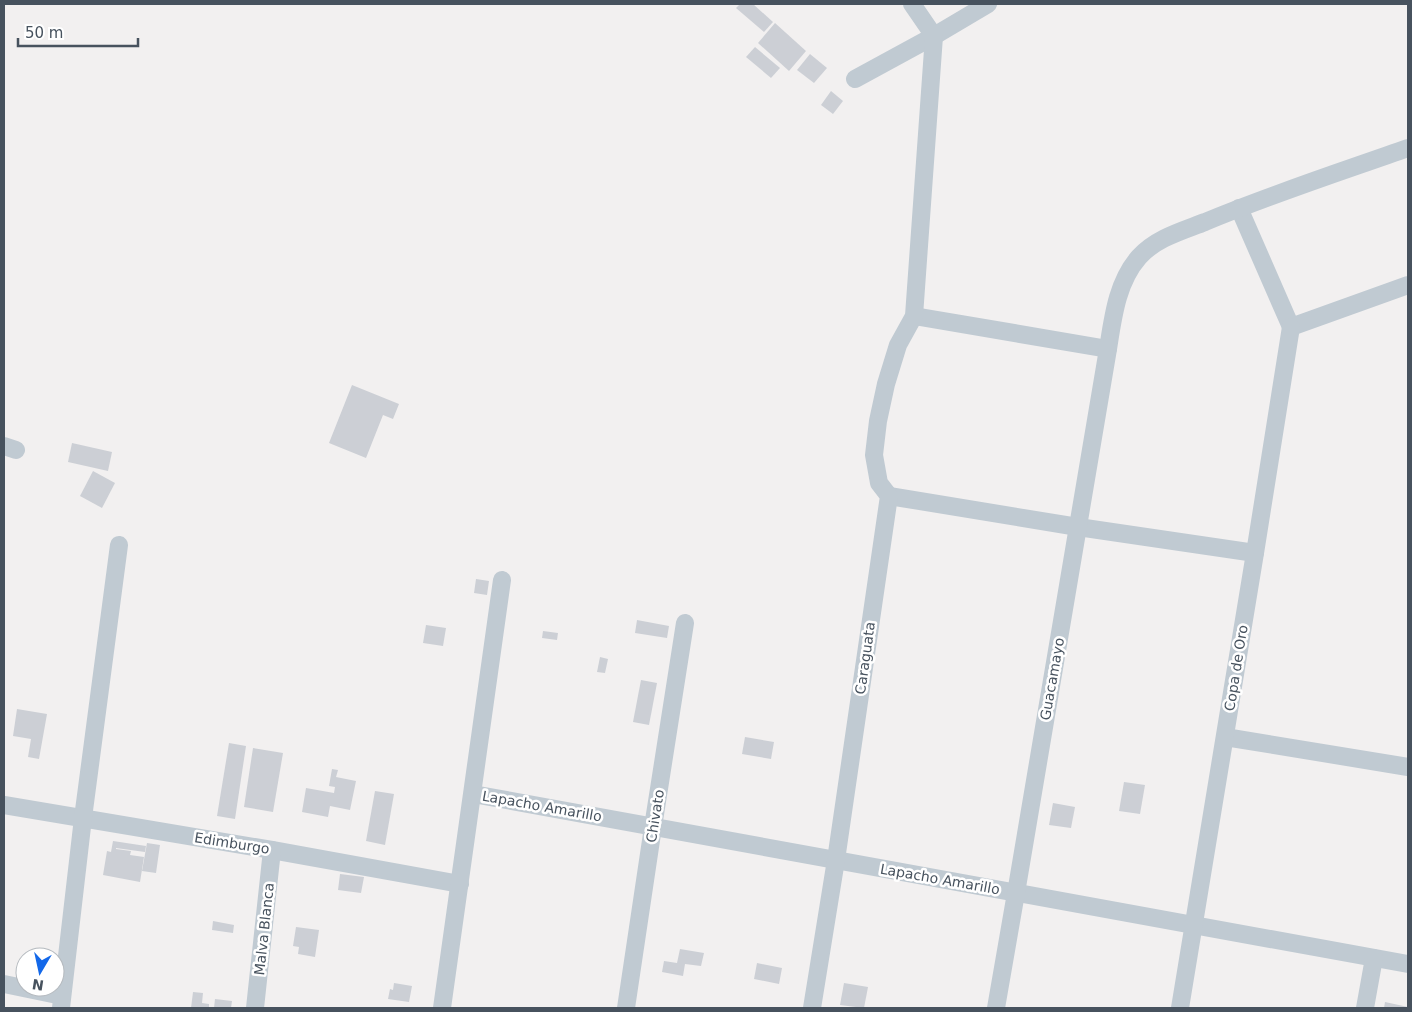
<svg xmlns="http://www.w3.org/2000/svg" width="1412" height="1012" font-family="'DejaVu Sans',sans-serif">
<rect width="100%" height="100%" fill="#f2f0f0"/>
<g fill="#cccfd5">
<path d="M740,4h13l20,18 -9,10 -28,-24z"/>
<path d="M775,23l31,28 -17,20 -31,-28z"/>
<path d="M755,47l25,21 -9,10 -25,-21z"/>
<path d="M810,54l17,14 -13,15 -17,-13z"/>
<path d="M831,91l12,10 -10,13 -12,-9z"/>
<path d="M352,385l47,19 -6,15 -10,-4 -17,43 -37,-15z"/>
<path d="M72,443l40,9 -4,19 -40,-9z"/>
<path d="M93,471l22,12 -13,25 -22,-12z"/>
<path d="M476,579l13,2 -2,14 -13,-2z"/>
<path d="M637,620l32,6 -2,12 -32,-5z"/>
<path d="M426,625l20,3 -3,18 -20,-3z"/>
<path d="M543,631l15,2 -1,7 -15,-2z"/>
<path d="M600,657l8,2 -3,14 -8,-1z"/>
<path d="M641,680l16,3 -8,42 -16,-3z"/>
<path d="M17,709l30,5 -8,45 -11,-2 3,-18 -18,-3z"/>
<path d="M745,737l29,5 -3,17 -29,-5z"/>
<path d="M229,743l17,3 -11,73 -18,-3z"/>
<path d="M253,748l30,5 -10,59 -29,-5z"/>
<path d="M332,769l6,1 -2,7 20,4 -6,29 -20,-4 -2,11 -26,-5 4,-24 28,5 1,-6 -6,-1z"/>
<path d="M1124,782l21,3 -5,29 -21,-3z"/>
<path d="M375,791l19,3 -9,51 -19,-4z"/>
<path d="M1053,803l22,4 -4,21 -22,-3z"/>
<path d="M113,841l33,5 -1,6 -29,-4v1l15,2 -1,4 14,2 -4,25 -37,-7 4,-24 4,1z"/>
<path d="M147,843l13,2 -4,28 -14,-2z"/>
<path d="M340,874l24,3 -3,16 -23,-3z"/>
<path d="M213,921l21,4 -1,8 -21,-3z"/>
<path d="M296,927l23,3 -4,27 -17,-3 1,-7 -6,-1z"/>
<path d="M680,949l24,4 -3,13 -16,-2 -2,12 -21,-4 2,-11 13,2z"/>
<path d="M757,963l25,5 -3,16 -25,-5z"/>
<path d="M394,983l18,3 -3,16 -21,-3 2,-10 3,1z"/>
<path d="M844,983l24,4 -4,21 -24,-3z"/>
<path d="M193,992l10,1 -1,10 7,1v4h-18z"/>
<path d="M215,999l17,2 -1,7h-17z"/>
<path d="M1385,1002l23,5v1h-24z"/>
</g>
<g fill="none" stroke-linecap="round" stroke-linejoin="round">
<g stroke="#c0cad2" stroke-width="18">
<path d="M855,79l79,-43 54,-32"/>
<path d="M1239,208l52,119"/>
<path d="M914,316l194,33"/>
<path d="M1291,327l117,-42"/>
<path d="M4,446l12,4"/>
<path d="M889,496l189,31 177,26"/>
<path d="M1225,737l183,30"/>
<path d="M473,794l935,170"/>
<path d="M4,805l268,45 188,34"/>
<path d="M4,984l58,12"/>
<path d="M61,1008l22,-190 36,-273"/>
<path d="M255,1008l17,-158"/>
<path d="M442,1008l60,-428"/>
<path d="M626,1008l27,-181 32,-204"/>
<path d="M812,1008l24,-148 53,-364 -10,-13 -5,-28 4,-34 8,-37 12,-39 16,-29 20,-280 -22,-32"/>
<path d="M996,1008l20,-115 92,-544c5,-32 9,-67 31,-92 17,-19 43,-26 66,-35 67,-28 135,-50 203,-74"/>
<path d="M1180,1008l75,-455 36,-226"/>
<path d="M1365,1008l9,-50"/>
</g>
</g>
<g text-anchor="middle" stroke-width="5" stroke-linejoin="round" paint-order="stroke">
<g font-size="14" fill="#47525e" stroke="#fff">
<text transform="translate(865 658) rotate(-82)" y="5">Caraguata</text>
<text transform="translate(1236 668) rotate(-81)" y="5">Copa de Oro</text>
<text transform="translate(1052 679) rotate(-80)" y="5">Guacamayo</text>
<text transform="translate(542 806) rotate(10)" y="5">Lapacho Amarillo</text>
<text transform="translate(655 816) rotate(-81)" y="5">Chivato</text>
<text transform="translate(232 843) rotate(9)" y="5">Edimburgo</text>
<text transform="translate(940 879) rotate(10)" y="5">Lapacho Amarillo</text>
<text transform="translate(264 929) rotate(-84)" y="5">Malva Blanca</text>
</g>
</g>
<rect width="1412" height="1012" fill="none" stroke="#47525e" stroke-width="10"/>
<g transform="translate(40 972) rotate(189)"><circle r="24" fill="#ffffff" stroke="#b5babf"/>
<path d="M0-4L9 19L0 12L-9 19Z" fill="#1368e9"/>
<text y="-8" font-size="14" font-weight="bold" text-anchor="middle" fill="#47525e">N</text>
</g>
<path d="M18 38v8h120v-8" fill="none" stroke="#47525e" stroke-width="2.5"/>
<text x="25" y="38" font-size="15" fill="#47525e" stroke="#ffffff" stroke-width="4" paint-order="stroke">50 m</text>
</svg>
